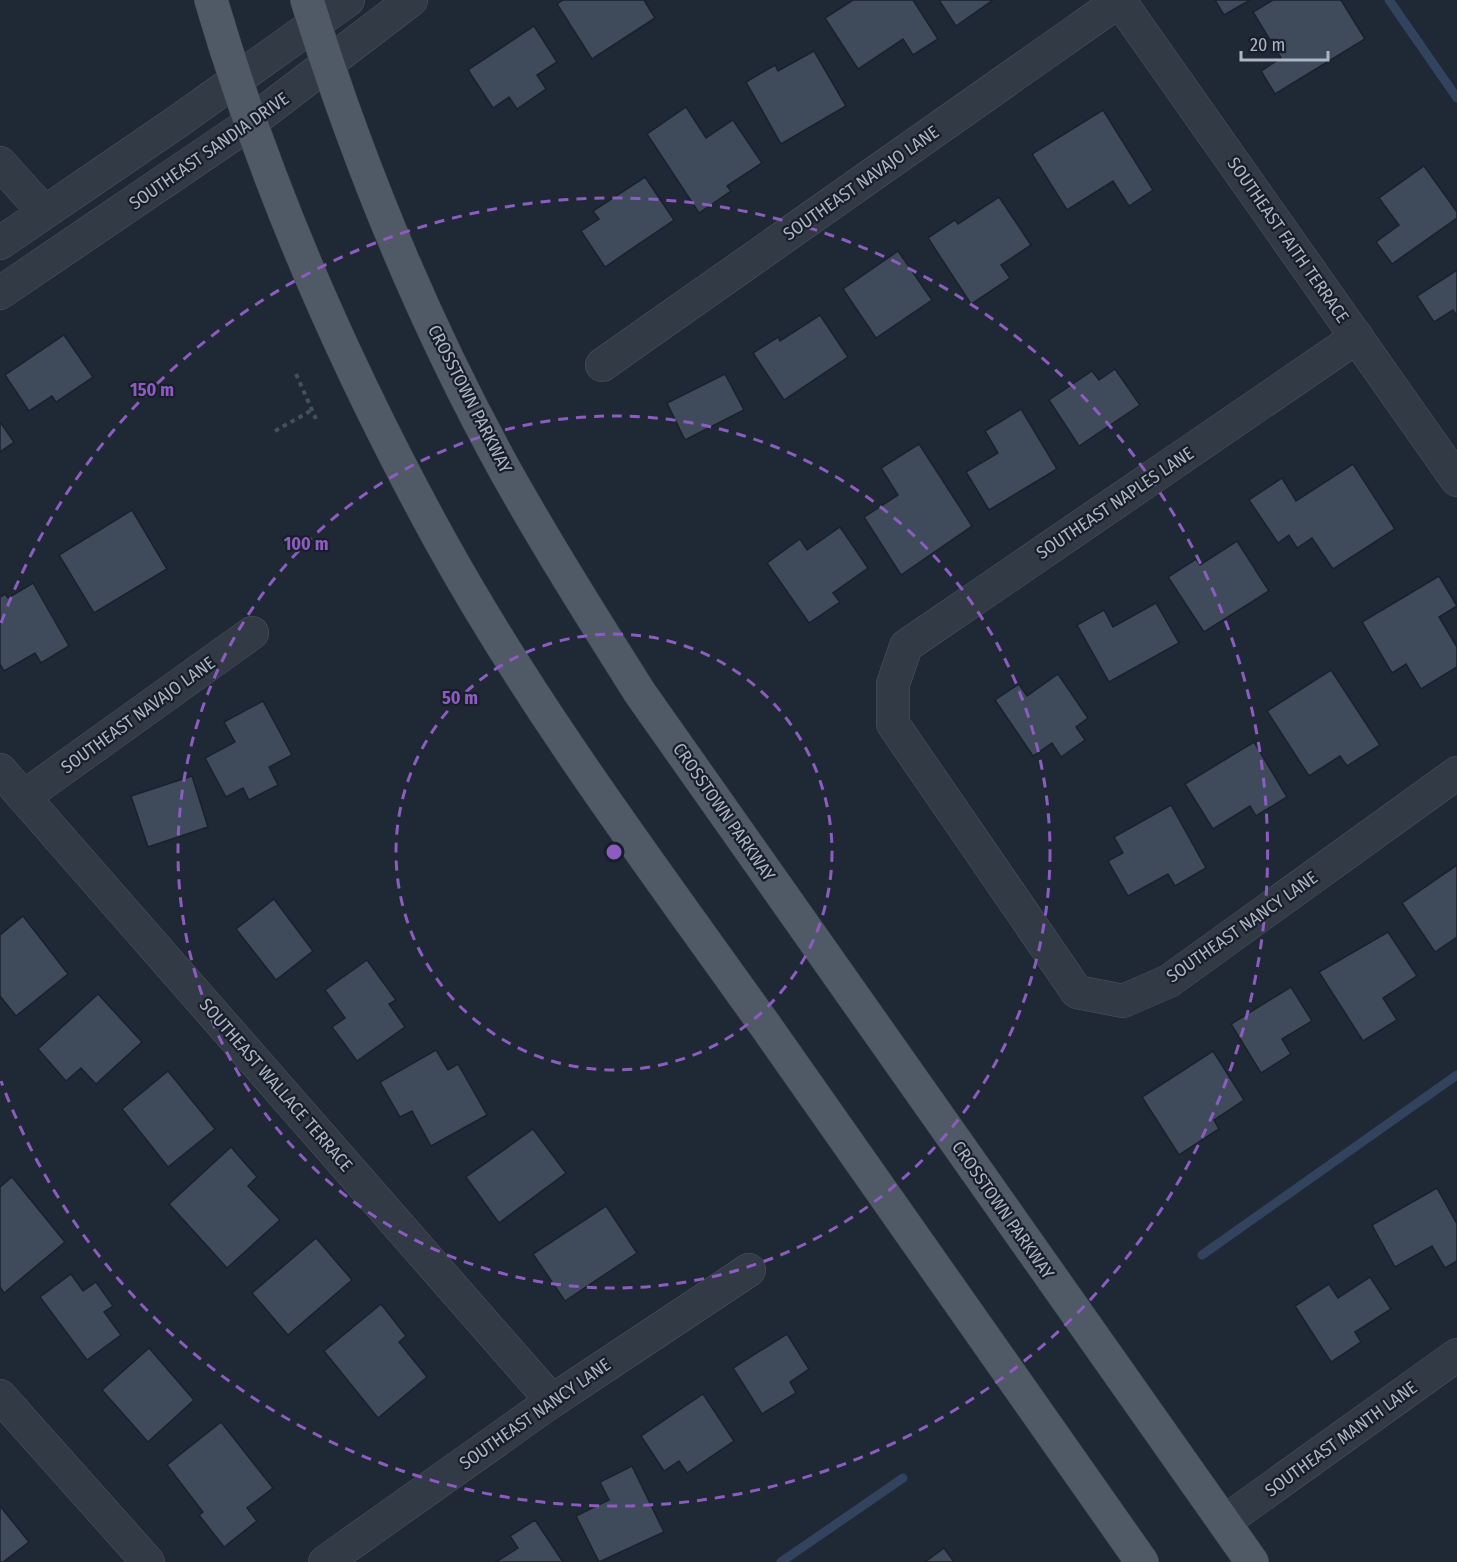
<svg xmlns="http://www.w3.org/2000/svg" width="1457" height="1562" font-family="'Fira Sans Condensed',sans-serif">
<rect width="100%" height="100%" fill="#1f2835"/>
<g fill="none" stroke-linecap="round" stroke-linejoin="round">
<g stroke="#32435d" stroke-width="9">
<path d="M1389,0l68,98"/>
<path d="M1202,1255l255,-180"/>
<path d="M781,1562l122,-84"/>
</g>
</g>
<g fill="#3f4b5b" stroke="#1a212c" stroke-width="1.5">
<path d="M563,0h81l11,18 -63,41 -35,-55z"/>
<path d="M853,0h60l25,39 -25,16 -10,-16 -45,30 -33,-51z"/>
<path d="M939,0h54l-37,26z"/>
<path d="M1215,0h35l-26,15z"/>
<path d="M1273,0h68l24,39 -90,55 -14,-23 20,-13 -28,-46z"/>
<path d="M534,26l23,36 -20,13 9,14 -29,20 -8,-12 -16,11 -25,-38z"/>
<path d="M814,51l32,55 -65,38 -35,-62 29,-17 3,6z"/>
<path d="M686,107l20,31 27,-18 29,43 -35,23 4,5 -32,22 -52,-79z"/>
<path d="M1103,110l50,80 -24,16 -16,-25 -46,29 -35,-56z"/>
<path d="M1424,166l33,46v6l-65,46 -16,-22 23,-17 -20,-27z"/>
<path d="M645,177l29,43 -69,47 -24,-36 18,-12 -6,-8z"/>
<path d="M999,197l32,48 -30,20 9,13 -39,26 -43,-66 27,-18 3,4z"/>
<path d="M898,251l34,49 -56,38 -33,-49z"/>
<path d="M1457,270v46l-4,-6 -19,12 -17,-26z"/>
<path d="M820,315l28,42 -64,43 -31,-47 25,-16 2,4z"/>
<path d="M64,335l29,42 -37,25 -4,-6 -23,15 -24,-36z"/>
<path d="M1115,369l25,36 -61,41 -30,-46 43,-29 7,9z"/>
<path d="M725,374l19,36 -59,30 -18,-37z"/>
<path d="M1021,409l36,60 -68,41 -23,-38 32,-19 -13,-22z"/>
<path d="M0,422l14,20 -14,10z"/>
<path d="M919,444l53,82 -71,49 -37,-58 34,-22 -17,-27z"/>
<path d="M1353,464l42,65 -62,40 -21,-31 -15,10 -8,-13 -11,8 -29,-43 33,-22 14,23z"/>
<path d="M132,510l35,59 -73,44 -35,-58z"/>
<path d="M840,527l28,41 -35,25 7,9 -31,21 -42,-60 33,-24 7,11z"/>
<path d="M1237,541l32,50 -65,41 -36,-55 28,-18 4,6z"/>
<path d="M1439,576l18,30 -18,11 18,30v20l-36,22 -15,-25 -14,9 -30,-51z"/>
<path d="M33,583l36,63 -28,17 -6,-10 -31,18 -4,-7v-67l5,-3 3,4z"/>
<path d="M1156,603l23,40 -70,39 -32,-57 27,-15 9,17z"/>
<path d="M1331,670l49,75 -33,21 -7,-10 -31,20 -42,-65z"/>
<path d="M1058,674l30,44 -12,9 9,13 -24,17 -9,-14 -19,13 -38,-56 24,-16 8,12z"/>
<path d="M263,701l29,54 -23,12 9,18 -29,15 -6,-12 -17,9 -21,-39 30,-16 -11,-20z"/>
<path d="M1254,742l33,55 -31,19 -6,-10 -37,23 -28,-45z"/>
<path d="M192,776l16,51 -60,20 -17,-51z"/>
<path d="M1171,805l35,63 -31,18 -7,-12 -40,22 -20,-35 15,-8 -9,-16z"/>
<path d="M1457,865v72l-22,15 -33,-49z"/>
<path d="M274,899l39,52 -37,29 -40,-51z"/>
<path d="M23,916l45,58 -52,42 -16,-20v-61z"/>
<path d="M1388,932l29,44 -34,22 14,22 -34,21 -44,-69z"/>
<path d="M367,960l29,40 -7,4 16,23 -48,34 -25,-34 13,-9 -20,-28z"/>
<path d="M1291,987l21,34 -30,18 9,15 -30,19 -30,-49z"/>
<path d="M98,994l44,48 -46,42 -15,-16 -15,13 -28,-32z"/>
<path d="M436,1050l12,20 10,-6 29,51 -56,31 -19,-35 -12,6 -20,-35z"/>
<path d="M1213,1051l31,49 -30,20 5,9 -40,26 -37,-58z"/>
<path d="M168,1071l47,58 -47,38 -46,-58z"/>
<path d="M533,1129l33,44 -67,50 -33,-46z"/>
<path d="M231,1147l26,30 -9,9 32,34 -53,48 -58,-64z"/>
<path d="M12,1177l53,65 -61,51 -4,-6v-100z"/>
<path d="M1437,1188l20,36v37l-12,7 -13,-22 -37,21 -23,-42z"/>
<path d="M606,1206l31,47 -72,48 -32,-47z"/>
<path d="M316,1238l36,42 -64,55 -36,-42z"/>
<path d="M71,1274l12,17 13,-9 17,24 -9,6 17,23 -34,25 -47,-63z"/>
<path d="M1370,1277l21,32 -36,23 6,10 -30,20 -36,-56 34,-22 9,14z"/>
<path d="M381,1304l25,32 -7,6 28,35 -49,41 -54,-67z"/>
<path d="M787,1334l22,35 -19,13 6,11 -34,21 -29,-46z"/>
<path d="M149,1348l45,52 -46,42 -46,-52z"/>
<path d="M703,1394l31,47 -47,32 -8,-12 -15,10 -23,-35z"/>
<path d="M221,1422l52,66 -26,20 10,13 -33,26 -25,-32 4,-3 -36,-47z"/>
<path d="M632,1466l32,66 -65,30 -23,-46 33,-16 -9,-18z"/>
<path d="M0,1506l29,36 -26,20h-3z"/>
<path d="M535,1520l28,42h-67l22,-14 -8,-12z"/>
<path d="M944,1548l10,14h-29z"/>
</g>
<g fill="none" stroke-linecap="round" stroke-linejoin="round">
<defs>
<g id="minor">
<path d="M1119,0l338,480"/>
<path d="M0,163l44,49"/>
<path d="M0,243l177,-121 171,-122"/>
<path d="M0,293l250,-170 161,-123"/>
<path d="M1357,337l-451,309 -13,38v40l184,268 46,9 46,-20 288,-208"/>
<path d="M602,365l517,-364"/>
<path d="M0,770l552,631"/>
<path d="M25,796l227,-163"/>
<path d="M0,1396l148,166"/>
<path d="M1224,1522l233,-167"/>
<path d="M325,1562l227,-161 197,-131"/>
</g>
<g id="major">
<path d="M211,0c55,187 135,369 229,540 95,172 214,329 327,488 125,178 250,356 375,534"/>
<path d="M307,0c51,163 116,322 199,472 42,75 88,148 134,221l612,869"/>
</g>
</defs>
<use href="#minor" stroke="#4d5561" stroke-width="34"/>
<use href="#major" stroke="#3c4350" stroke-width="34"/>
<g stroke="#405356" stroke-width="4" stroke-dasharray="4.5 4.5" stroke-linecap="butt">
<path d="M296,374l20,45"/>
<path d="M275,431l37,-21"/>
</g>
<use href="#minor" stroke="#323a46" stroke-width="33"/>
<use href="#major" stroke="#505966" stroke-width="33"/>
</g>
<g fill="none" stroke="#8c5cc0" stroke-width="3" stroke-dasharray="10 8">
<circle cx="614" cy="852" r="218"/>
<circle cx="614" cy="852" r="436"/>
<path d="M1 623A654 654 0 1 1 1 1081"/>
</g>
<g text-anchor="middle" stroke-width="4.5" stroke-linejoin="round" paint-order="stroke">
<g font-size="18" fill="#acb5c3" stroke="#181f2a">
<text transform="translate(209 151) rotate(-35)" y="6">SOUTHEAST SANDIA DRIVE</text>
<text transform="translate(861 183) rotate(-35)" y="6">SOUTHEAST NAVAJO LANE</text>
<text transform="translate(1288 240) rotate(55)" y="6">SOUTHEAST FAITH TERRACE</text>
<text transform="translate(470 399) rotate(63)" y="6">CROSSTOWN PARKWAY</text>
<text transform="translate(1115 503) rotate(-34)" y="6">SOUTHEAST NAPLES LANE</text>
<text transform="translate(138 715) rotate(-36)" y="6">SOUTHEAST NAVAJO LANE</text>
<text transform="translate(724 812) rotate(55)" y="6">CROSSTOWN PARKWAY</text>
<text transform="translate(1242 927) rotate(-35)" y="6">SOUTHEAST NANCY LANE</text>
<text transform="translate(276 1085) rotate(49)" y="6">SOUTHEAST WALLACE TERRACE</text>
<text transform="translate(1003 1210) rotate(55)" y="6">CROSSTOWN PARKWAY</text>
<text transform="translate(535 1414) rotate(-35)" y="6">SOUTHEAST NANCY LANE</text>
<text transform="translate(1341 1439) rotate(-36)" y="6">SOUTHEAST MANTH LANE</text>
</g>
</g>
<circle cx="614" cy="852" r="9" fill="#8c5cc0" stroke="#181f2a" stroke-width="3"/>
<g font-size="18" text-anchor="middle" font-weight="bold" fill="#8c5cc0" stroke="#181f2a" stroke-width="4.5" stroke-linejoin="round" paint-order="stroke">
<text x="152" y="396">150 m</text>
<text x="306" y="550">100 m</text>
<text x="460" y="704">50 m</text>
</g>
<path d="M1241 51v9h87v-9" fill="none" stroke="#acb5c3" stroke-width="3"/>
<text x="1250" y="51" font-size="18" fill="#acb5c3" stroke="#181f2a" stroke-width="4.5" paint-order="stroke">20 m</text>
</svg>
